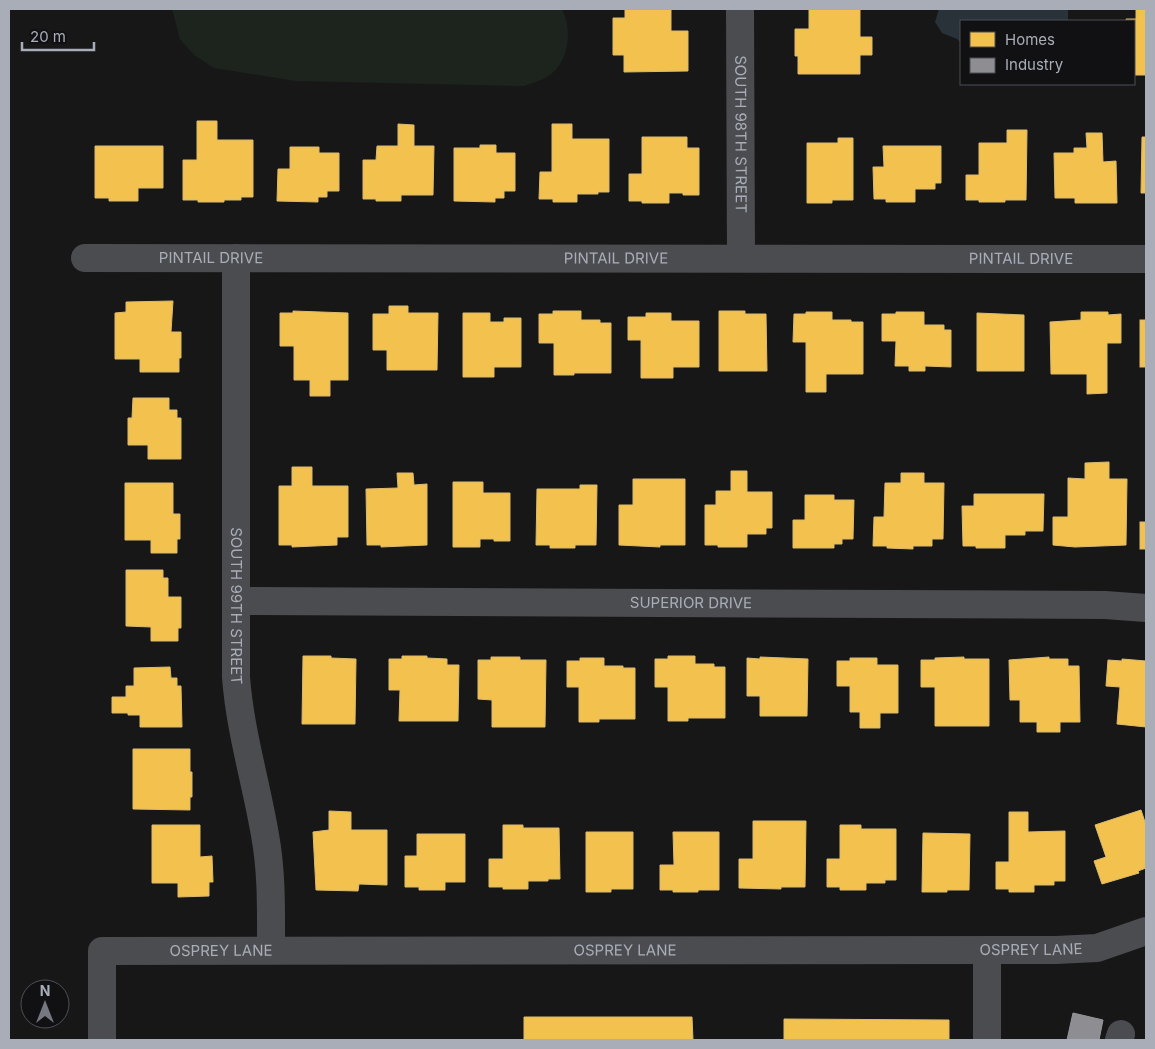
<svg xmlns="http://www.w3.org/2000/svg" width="1155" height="1049" font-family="Inter,sans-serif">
<rect width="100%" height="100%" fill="#171717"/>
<path fill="#1d241e" d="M172,9h390c11,21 7,55 -15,68 -7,4 -16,6 -23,9l-228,-5 -82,-13 -20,-13 -14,-16z"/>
<path fill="#2a3239" d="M939,9h129v12h-107v22l-4,-4 -15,-6 -7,-11z"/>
<g fill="#f2c14e" stroke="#dcbb6e">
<path d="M625,9h46v22h17v40l-64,1v-17h-11v-37h12z"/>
<path d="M809,9h51v28h12v18h-12v19h-62v-18h-3v-27h14z"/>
<path d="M1136,9h10v66h-11l-1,-54h-8v-2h10z"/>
<path d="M197,121h20v19h36v57h-12v3h-17v2h-26v-2h-15v-40h14z"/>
<path d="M398,124l16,1v21h20l-1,49h-32v6h-25v-2h-13v-39h13l1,-14h21z"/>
<path d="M552,124h20v15h37v53h-11v2h-21v8h-24v-3h-14l1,-27h12z"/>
<path d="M1007,130h20l-1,70h-21v2h-26v-2h-13v-25h13v-32h28z"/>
<path d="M1086,133h16l1,29 13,-1 1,42h-42v-5h-20l-1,-45h20v-5h13z"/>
<path d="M642,137h45v11h12v47h-16v-2h-14v10h-27v-2h-13v-27h13z"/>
<path d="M1142,137h4v56h-5z"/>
<path d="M838,138h15v62h-21v3h-25v-60h31z"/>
<path d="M480,145h16v8h19v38h-11v7h-9v4l-41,-1v-53h26z"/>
<path d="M95,146h68v42h-25v13h-29v-3h-14z"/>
<path d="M883,146h58v37h-6v6h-20v13h-29v-3h-12l-1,-32h11z"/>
<path d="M290,147h29v6h20v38h-12v6h-9v5l-41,-1 1,-32h12z"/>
<path d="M173,301l-2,31h10v26h-2v14h-39v-13h-25v-46l11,-1v-10z"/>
<path d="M389,306h19v7h30l-1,57h-50v-20h-14v-36h16z"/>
<path d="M293,311l55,2v67h-18v16h-20v-16h-16v-34h-14v-33h13z"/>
<path d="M553,311h28v9h19v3h11v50h-37v2h-20v-32h-15v-29h14z"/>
<path d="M719,311h26v3h21l1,57h-48z"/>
<path d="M806,312h26v8h19v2h12v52h-37v18h-20v-50h-13l1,-28h12z"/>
<path d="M896,312h28v13h20v5h7v37l-26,-1v5h-16v-5h-14l1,-25h-14v-27h14z"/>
<path d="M1081,312h27v3l13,-1v29h-14v50l-20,1v-20h-36l-1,-52 31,-2z"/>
<path d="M463,313h27v9h14v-4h17v49h-27v10h-31z"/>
<path d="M646,313h25v8h28v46h-26v11h-32v-38h-13v-23h18z"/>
<path d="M977,313l47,2v56h-47z"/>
<rect x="1140" y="320" width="6" height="47"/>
<path d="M133,398h36v12h8v8h4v41h-33v-14h-20v-27h4z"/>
<path d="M1109,462v17h18l-1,66 -51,2 -22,-2v-28h15v-39l17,1v-16z"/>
<path d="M292,467h20v19h36v51h-11v8l-45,2v-2h-13v-59h13z"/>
<path d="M731,471h16v21h25v36h-6v6h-19v13h-29v-2h-13v-40h11v-14h15z"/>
<path d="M397,473h16l1,12 13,-1v61l-46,2v-2h-14l-1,-56 32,-1z"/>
<path d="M901,473h23v10h20l-1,56h-11v7h-19v3l-26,-1v-2h-14l1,-29h10l1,-34h16z"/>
<path d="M633,479h52v66h-25v2l-41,-2v-40h14z"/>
<path d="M453,482h30v11h27v48h-16v-2h-14v8h-27z"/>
<path d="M125,483h48v31h7v25h-3v14h-26v-13h-26z"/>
<path d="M580,485h17l-1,60h-21v3h-25v-3h-14l1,-56h43z"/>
<path d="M974,494h70l-1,37h-18v4h-20v13h-29v-2h-13l-1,-40h12z"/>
<path d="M805,495h29v5h20l-1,39h-11v5h-8v4h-41v-28h12z"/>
<rect x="1140" y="522" width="6" height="27"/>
<path d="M126,570h37v8h5v19h13v31h-3v13h-27v-14l-25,-1z"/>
<path d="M303,656h28v2l25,1 -1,65h-53z"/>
<path d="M402,656h25v2l20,1v6h12l-1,56h-59l1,-31h-11v-31h13z"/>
<path d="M668,656h27v8h19v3h11v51h-37v3h-20v-34h-13v-28h13z"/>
<path d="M491,657h29v3h26l-1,67h-53v-27l-14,-1v-39h13z"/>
<path d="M760,657l48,2 -1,57h-47v-20h-13v-38l13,1z"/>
<path d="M964,657v2h25v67h-54v-39h-14v-27h14v-2z"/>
<path d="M1049,657v2h19v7h11l1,56h-20v10h-23v-10h-17v-22h-10l-1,-40z"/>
<path d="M580,658h24v8h19v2h12v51h-36v3h-20v-35h-12v-26h13z"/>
<path d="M850,658h27v7h21v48h-18v15h-20v-16h-10v-26h-13v-25h13z"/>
<path d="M1122,659l24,2v66l-29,-3 3,-37 -14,-1 2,-26 14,1z"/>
<path d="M170,667l1,11h6v8h4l1,41h-42v-12h-12v-2h-16v-16h14v-11h8v-18z"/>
<path d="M133,749h57v23h2v25h-2v13l-57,-1z"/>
<path d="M1141,810l5,15v43l-8,3 1,2 -37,11 -8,-23 12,-4 -11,-32z"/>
<path d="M329,811l22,1v18h36v55l-28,-1 -1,7 -42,-1 -3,-58 16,-2z"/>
<path d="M1009,812h19v20l37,-1v50h-11v4h-20v7h-25v-3h-13v-27h13z"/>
<path d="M753,821h53l-1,66h-24v2l-42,-1v-29h14z"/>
<path d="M152,825h48v32l12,-1 1,26h-4v14l-31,1v-14h-26z"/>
<path d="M503,825h20v3h36l1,51h-12v2h-20v8h-25v-2h-14v-28h14z"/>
<path d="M840,825h21v4h35v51h-11v3h-19v7h-26v-3h-13v-28h13z"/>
<path d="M586,832h47v57h-22v3h-25z"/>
<path d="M673,832h46v58h-21v2h-25v-2h-13v-25h14z"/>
<path d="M923,833l47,1 -1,56h-22v2h-25z"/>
<path d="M417,834h48v48h-20v8h-26v-3h-14v-31h12z"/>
<path d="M524,1017h168l1,23h-169z"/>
<path d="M784,1019l165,1v20h-165z"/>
</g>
<path fill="#8d8d92" stroke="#95979d" d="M1073,1013l30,7 -4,20h-32z"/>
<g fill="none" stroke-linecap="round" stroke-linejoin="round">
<g stroke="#4b4c50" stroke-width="28">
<path id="s1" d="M740,9l1,249"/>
<path id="s2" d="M85,258l1061,1"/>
<path id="s3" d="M236,258v419c4,54 20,105 29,158 7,38 6,76 6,114"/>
<path id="s4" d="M236,601l869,4 41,3"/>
<path d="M987,951v89"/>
<path id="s5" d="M102,1040v-89l954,-1 41,-2 49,-17"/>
<path d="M1119,1040l2,-6"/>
</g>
</g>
<g text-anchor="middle" stroke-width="5" stroke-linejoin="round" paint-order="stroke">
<g font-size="15" fill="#a8adb8" stroke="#111113">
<text dy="5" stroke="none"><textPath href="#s1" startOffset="125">SOUTH 98TH STREET</textPath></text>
<text dy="5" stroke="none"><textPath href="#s2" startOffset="126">PINTAIL DRIVE</textPath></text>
<text dy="5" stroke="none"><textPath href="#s2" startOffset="531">PINTAIL DRIVE</textPath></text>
<text dy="5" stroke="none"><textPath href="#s2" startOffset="936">PINTAIL DRIVE</textPath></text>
<text dy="5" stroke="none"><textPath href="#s4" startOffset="455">SUPERIOR DRIVE</textPath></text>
<text dy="5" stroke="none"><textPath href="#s3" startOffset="348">SOUTH 99TH STREET</textPath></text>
<text dy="5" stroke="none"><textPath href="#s5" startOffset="1018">OSPREY LANE</textPath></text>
<text dy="5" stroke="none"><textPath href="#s5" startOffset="208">OSPREY LANE</textPath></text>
<text dy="5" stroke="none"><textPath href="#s5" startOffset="612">OSPREY LANE</textPath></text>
</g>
</g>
<rect width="1155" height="1049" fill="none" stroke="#a8adb8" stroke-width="20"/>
<rect x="960" y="20" width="175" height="65" fill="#111113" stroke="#4d4f55"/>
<rect x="970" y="32" width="25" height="15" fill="#f2c14e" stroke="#4d4f55"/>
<text x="1005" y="45" font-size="15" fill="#a8adb8">Homes</text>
<rect x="970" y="58" width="25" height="15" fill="#8d8d92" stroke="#4d4f55"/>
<text x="1005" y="70" font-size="15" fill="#a8adb8">Industry</text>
<g transform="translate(45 1004)"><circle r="24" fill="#111113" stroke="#4d4f55"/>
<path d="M0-4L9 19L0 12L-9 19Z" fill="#757880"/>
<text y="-8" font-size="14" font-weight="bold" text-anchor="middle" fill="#a8adb8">N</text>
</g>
<path d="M22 42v8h72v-8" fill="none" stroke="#a8adb8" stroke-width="2.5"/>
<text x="30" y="42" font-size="15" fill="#a8adb8" stroke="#111113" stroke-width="4" paint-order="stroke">20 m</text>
</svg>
